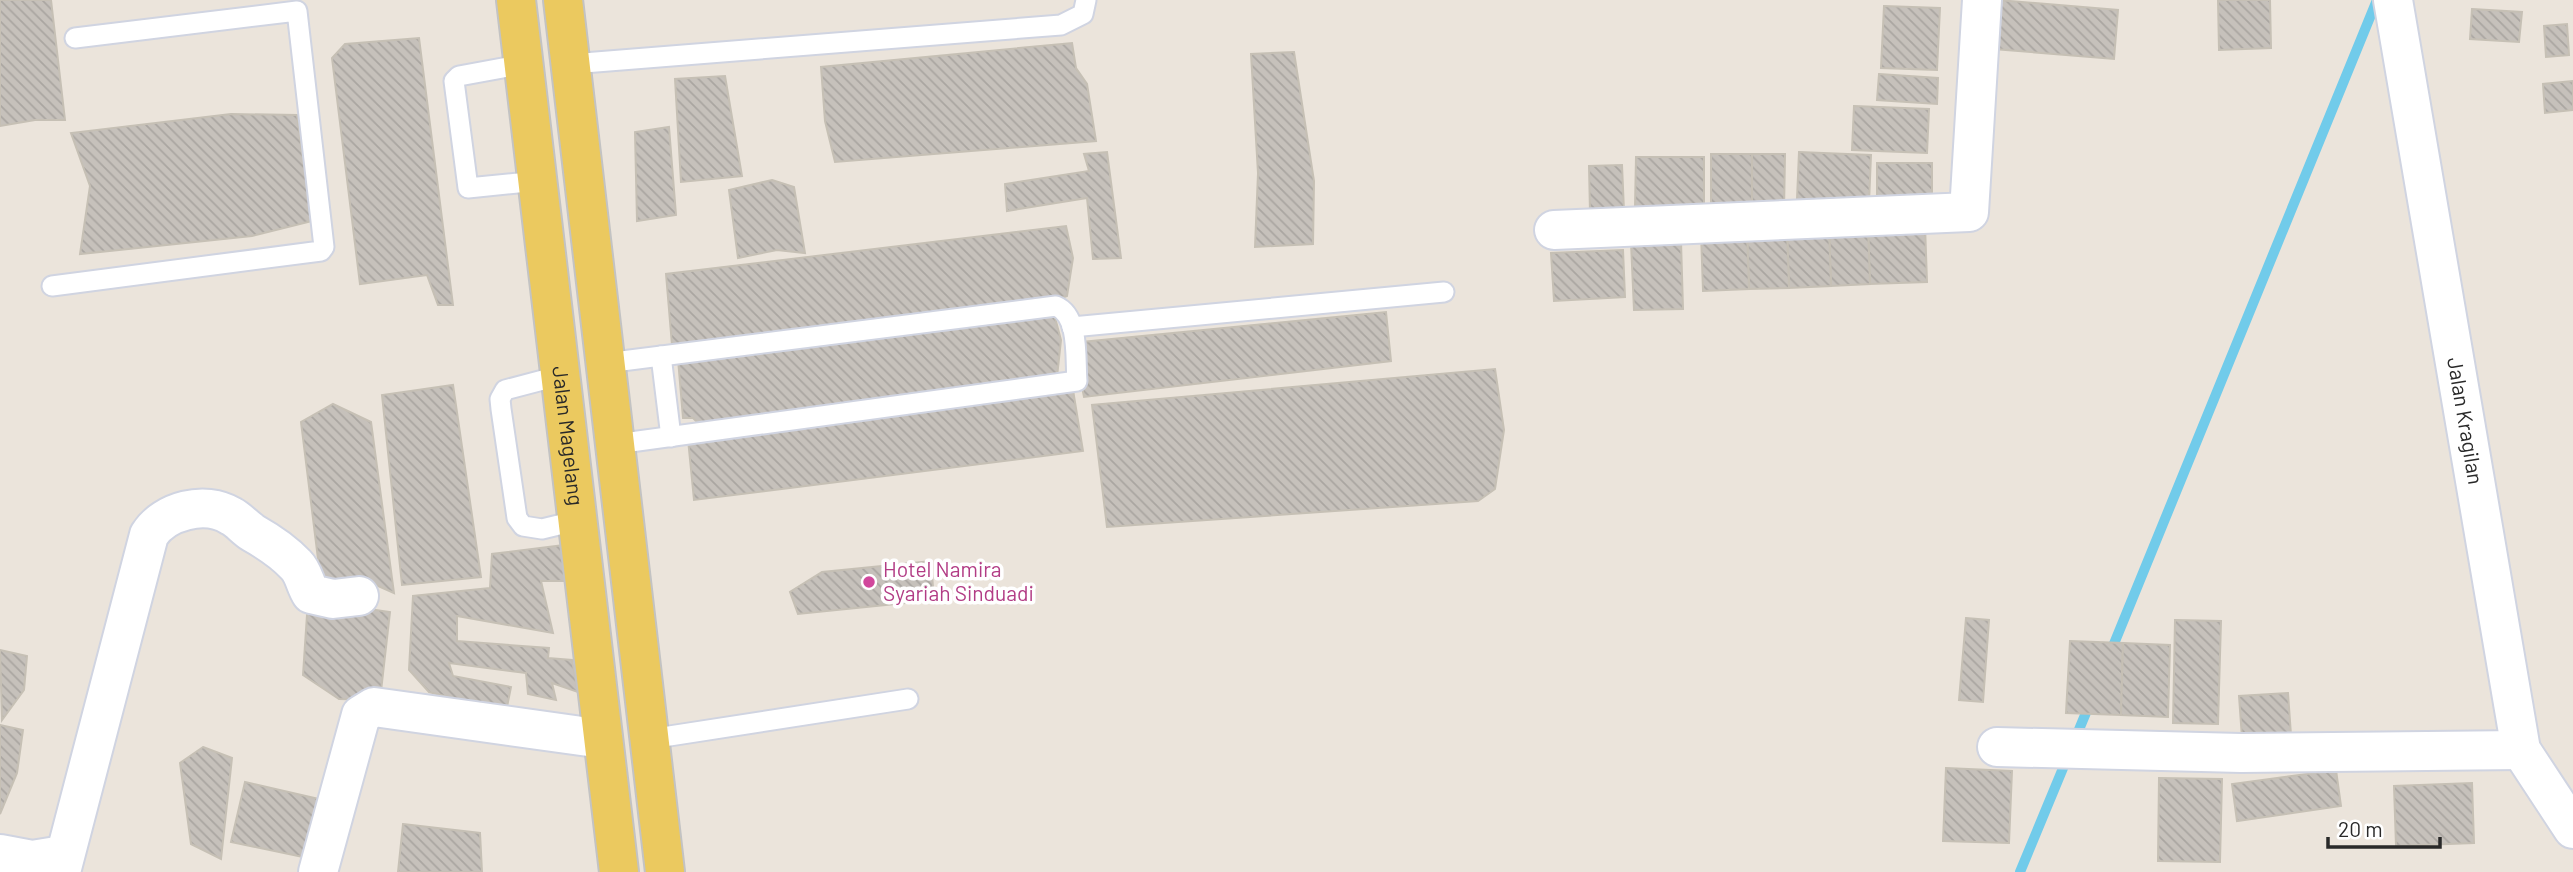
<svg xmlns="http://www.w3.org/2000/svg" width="2573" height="872" font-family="Barlow,sans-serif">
<defs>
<pattern id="building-back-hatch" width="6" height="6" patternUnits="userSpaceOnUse" patternTransform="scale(1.75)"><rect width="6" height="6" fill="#c6c1bb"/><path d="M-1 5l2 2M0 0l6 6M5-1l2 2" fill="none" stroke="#aaa6a1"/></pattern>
</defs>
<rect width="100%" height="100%" fill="#ebe4db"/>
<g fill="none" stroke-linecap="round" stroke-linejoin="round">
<g stroke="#71cbea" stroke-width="10">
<path d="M2109,656l268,-656"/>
<path d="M2020,872l70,-169"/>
</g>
</g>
<g fill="url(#building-back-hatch)" stroke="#c6c0b5" stroke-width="2">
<path d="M0,0h51l14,120h-30l-35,6z"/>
<path d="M1998,0l120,10 -4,49 -120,-10z"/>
<path d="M2218,0h52l1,48 -52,2z"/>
<path d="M1884,6l56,2 -3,62 -56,-2z"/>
<path d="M2472,9l50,3 -3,30 -49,-3z"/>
<path d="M2567,24l2,31 -23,2 -2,-31z"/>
<path d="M419,38l34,267h-15l-11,-30 -67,9 -28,-226 13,-14z"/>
<path d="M1072,43l4,25 11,16 9,57 -261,21 -10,-41 -4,-54z"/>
<path d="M1294,52l20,129 -1,63 -58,3 3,-74 -7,-119z"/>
<path d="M1879,74l59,4 -1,26 -60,-4z"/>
<path d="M725,76l17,100 -61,6 -6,-103z"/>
<path d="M2573,81v29l-28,3 -2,-29z"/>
<path d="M1854,106l75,3 -2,44 -75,-3z"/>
<path d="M231,114l66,1 15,106 -60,15 -172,18 10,-68 -19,-53z"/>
<path d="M669,127l7,88 -39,6 -2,-89z"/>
<path d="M1107,152l14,106 -28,1 -6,-61 -80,13 -2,-27 84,-13 -5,-17z"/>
<path d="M1799,152l72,3 -2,48 -72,-4z"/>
<rect x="1711" y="154" width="41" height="57"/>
<path d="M1752,154h33l-1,58 -32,-1z"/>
<path d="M1636,157h68v50h-69z"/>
<rect x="1877" y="163" width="55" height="38"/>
<path d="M1622,165l2,46 -34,1 -1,-46z"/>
<path d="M772,180l22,7 11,66 -28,-3 -39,8 -9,-68z"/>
<path d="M1925,225l2,57 -57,2 -2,-57z"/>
<path d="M1066,226l7,32 -6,38 -28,10 -367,39 -6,-71z"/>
<path d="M1868,227l2,57 -39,2 -2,-58z"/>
<path d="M1829,228l2,58 -42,2 -2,-58z"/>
<path d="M1787,230l2,58 -40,1 -2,-58z"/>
<path d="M1747,231l2,58 -46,2 -2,-58z"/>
<path d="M1681,241l2,68 -49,1 -3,-67z"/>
<path d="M1623,250l2,47 -71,4 -3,-48z"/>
<path d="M1053,310l8,30 -4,37 -359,46 -5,-5h-10l-5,-59z"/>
<path d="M1386,312l5,49 -307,36 -3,-15 1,-40z"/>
<path d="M1495,369l9,61 -9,59 -17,12 -371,26 -15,-122z"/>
<path d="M453,385l28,192 -79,8 -20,-190z"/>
<path d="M1073,390l10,61 -389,49 -6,-61z"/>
<path d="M333,404l38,18 23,171 -27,-12 -45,10 -21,-169z"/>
<path d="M563,545l5,36h-27l12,52 -96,-17v25l92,7 -1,10 24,2 6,32 -26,-9 4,17 -28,-6 -2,-21 -77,-10 4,13 58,11 -5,25 -77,-20 -20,-22 4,-74 77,-8 2,-34z"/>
<path d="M931,561l3,39 -136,14 -8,-22 32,-20z"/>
<path d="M308,600l82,12 -10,88 -41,-1 -36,-24z"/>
<path d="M1966,618l23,2 -6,82 -24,-2z"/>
<path d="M2175,620l46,1 -3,103 -45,-1z"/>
<path d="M2070,641l53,2 -2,72 -55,-2z"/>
<path d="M2123,643l47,2 -2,72 -47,-2z"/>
<path d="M0,650l27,6 -3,34 -22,30z"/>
<path d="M2288,693l3,42 -49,3 -3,-42z"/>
<path d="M0,725l23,5 -6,43 -17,41z"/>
<path d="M203,747l29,11 -11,101 -30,-15 -11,-81z"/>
<path d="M1946,768l66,3 -3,72 -66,-2z"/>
<path d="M2336,770l5,36 -104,15 -5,-37z"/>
<path d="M2159,778l63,1 -2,83 -62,-1z"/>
<path d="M245,782l74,17 -11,59 -77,-16z"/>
<path d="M2472,783l2,60 -78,3 -2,-60z"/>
<path d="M403,824l77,9 2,39h-84z"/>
</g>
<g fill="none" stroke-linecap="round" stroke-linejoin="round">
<defs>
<g id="lane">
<path d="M524,64l-65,12 -5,5 14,107 70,-7"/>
<path d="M571,64l490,-39 22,-11 3,-14"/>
<path d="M52,286l269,-35 3,-4 -27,-236 -222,27"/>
<path d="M1072,327l372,-35"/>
<path d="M661,356l10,81"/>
<path d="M606,363l450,-57c24,10 19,53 21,75l-461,63"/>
<path d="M562,375l-57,15 -5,9 1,10 16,109 6,8 19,3 37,-9"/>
<path d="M650,739l258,-40"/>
</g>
<g id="street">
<path d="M1554,230l415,-18 13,-212"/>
<path d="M1997,747l244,6 280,-3"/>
<path d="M0,854l32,6 31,-5"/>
<path d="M61,872l88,-337c15,-24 56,-35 82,-19 8,4 14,12 22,17 16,9 30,18 43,32 8,8 9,20 15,29l22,5 26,-3"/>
<path d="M318,872l43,-157 13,-8 229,32"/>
</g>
<g id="secondary">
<path id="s1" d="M2393,0l128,750 52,79"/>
</g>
<g id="primary">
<path id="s2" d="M516,0l103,872"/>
<path d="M563,0l102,872"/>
</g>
</defs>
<use href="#lane" stroke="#d0d4e1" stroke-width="23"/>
<use href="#street" stroke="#d0d4e1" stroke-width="42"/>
<use href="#secondary" stroke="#d0d4e1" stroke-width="42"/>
<use href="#primary" stroke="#c3c3c3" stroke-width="42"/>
<use href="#lane" stroke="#fff" stroke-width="19"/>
<use href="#street" stroke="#fff" stroke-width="38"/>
<use href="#secondary" stroke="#fff" stroke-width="38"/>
<use href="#primary" stroke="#ebc95f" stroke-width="38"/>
</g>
<circle fill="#d1479c" stroke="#fff" stroke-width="2.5" cx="869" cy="582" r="7"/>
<g text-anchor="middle" stroke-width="7" stroke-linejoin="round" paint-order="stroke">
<g font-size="21" fill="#292929" stroke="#fff">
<text dy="7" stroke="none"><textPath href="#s1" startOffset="427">Jalan Kragilan</textPath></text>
<text dy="7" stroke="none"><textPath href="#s2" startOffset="439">Jalan Magelang</textPath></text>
</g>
<g font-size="21" fill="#b23c85" stroke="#fff" text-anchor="start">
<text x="883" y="577">Hotel Namira<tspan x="883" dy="24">Syariah Sinduadi</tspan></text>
</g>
</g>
<path d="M2328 837v10h112v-10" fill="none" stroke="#292929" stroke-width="3.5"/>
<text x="2338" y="837" font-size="21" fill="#292929" stroke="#ffffff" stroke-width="5" paint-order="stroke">20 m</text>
</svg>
